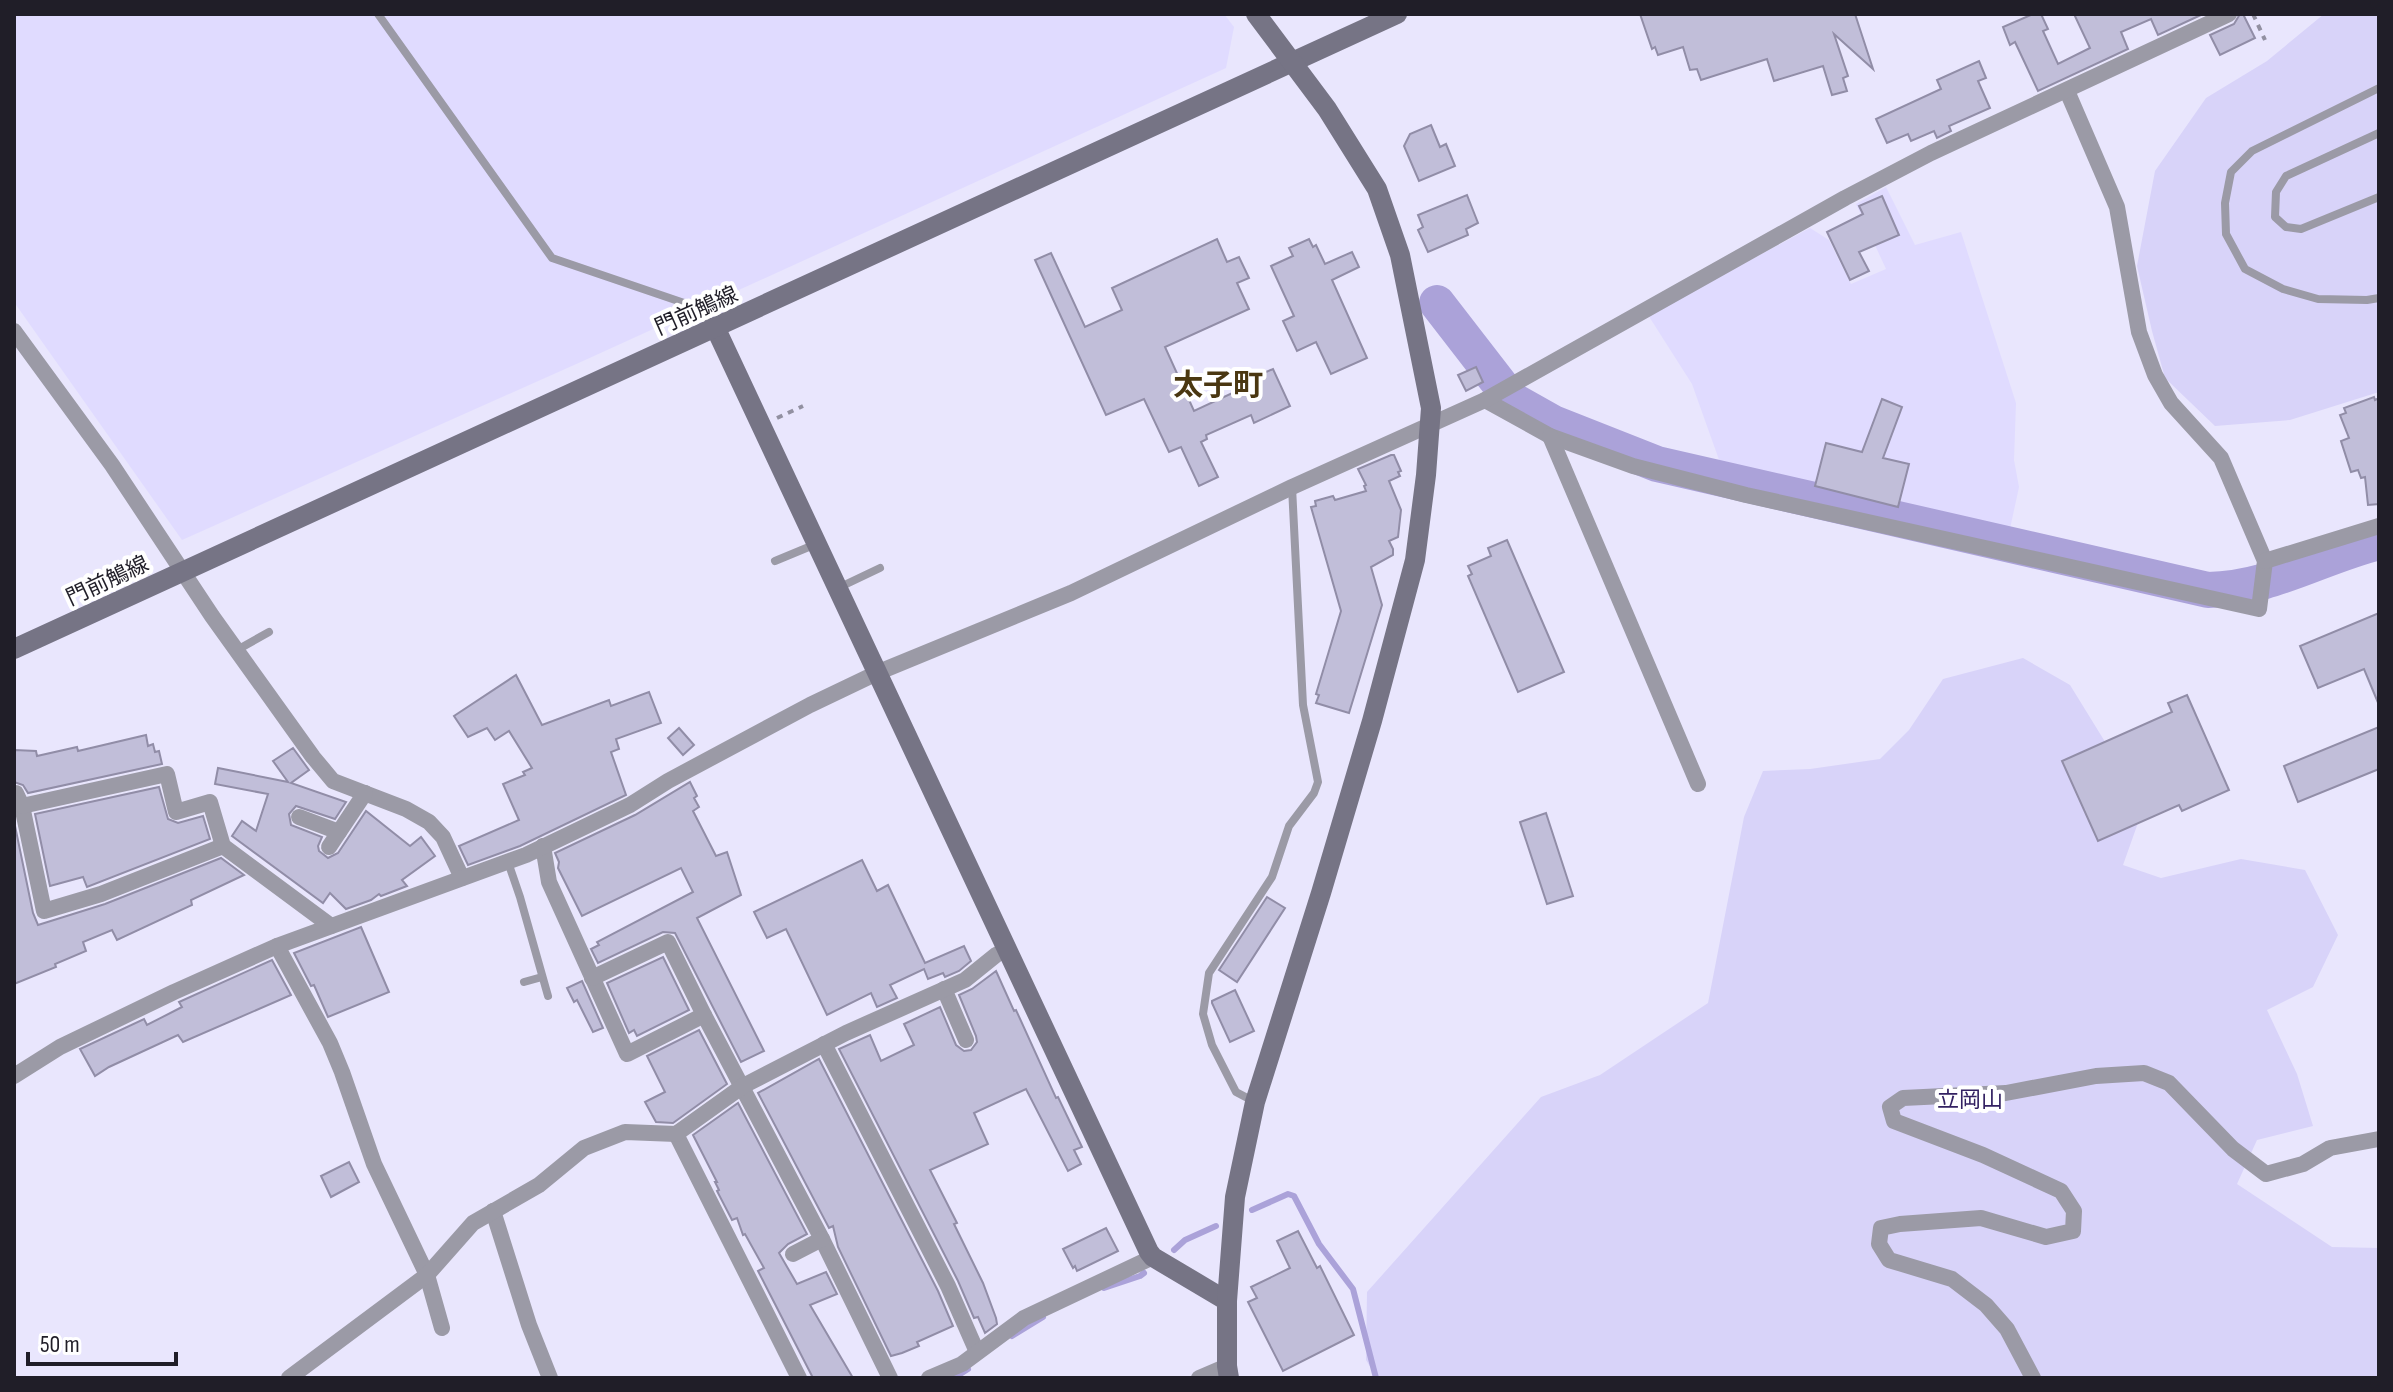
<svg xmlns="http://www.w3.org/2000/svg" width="2393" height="1392" font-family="'Sofia Sans Condensed','Noto Sans JP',sans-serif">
<rect width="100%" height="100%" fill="#e9e6fd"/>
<g fill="#e0dbff">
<path d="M14,14h1210l10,13 -8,41 -643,293 -401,179 -168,-238z"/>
<path d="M1886,187l29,58 46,-13 55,171 -2,57 5,27 -11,51 -285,-67 -31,-87 -44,-69 162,-87 19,12 22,44 35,-15 -30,-65z"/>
</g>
<g fill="#d8d3f9">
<path d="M2324,14h55v378l-89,28 -75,6 -50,-48 -13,-47 -15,-65 18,-95 51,-73 61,-37z"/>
<path d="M2023,658l47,27 37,60 32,75 -16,45 38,13 80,-19 64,11 33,65 -25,52 -46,23 30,64 16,52 -56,14 -20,44 95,63 47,1v130h-1002l-11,-18 1,-68 174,-195 59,-22 108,-72 36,-186 19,-46 47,-2 70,-10 29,-29 34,-51z"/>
</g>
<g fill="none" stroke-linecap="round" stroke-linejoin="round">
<g stroke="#aba2d9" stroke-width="6">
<path d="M1252,1210l36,-16 6,2 25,48 34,45 23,89"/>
<path d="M1174,1250l11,-10 31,-14"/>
<path d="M1104,1288l36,-12 4,-3"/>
<path d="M1012,1336l31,-19"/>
<path d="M954,1378l14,-9"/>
</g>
<path stroke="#aba2d9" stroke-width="36" d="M1437,303l75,97 41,23 104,41 551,126c63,-1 111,-33 171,-48"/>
</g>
<g fill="#c1bed9" stroke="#918da7" stroke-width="2">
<path d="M1640,14h215l18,55 -39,-35 14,42 -5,2 4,13 -15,4 -9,-29 -49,15 -7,-22 -66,21 -4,-11 -7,1 -7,-23 -25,8 -3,-8 -3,2z"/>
<path d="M2033,14h8l7,15 -5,2 15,33 32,-16 -16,-34h129l-45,21 -7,-16 -30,13 7,17 -90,42 -23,-49 -5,3 -7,-18z"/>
<path d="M2240,14h3l12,24 -35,17 -10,-20 24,-11z"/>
<path d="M1979,61l7,17 -8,3 12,27 -41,18 2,5 -14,7 -3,-7 -23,10 -3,-7 -21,9 -11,-24 65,-30 -4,-9z"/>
<path d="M1431,125l9,22 6,-3 9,22 -36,15 -15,-35 6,-12z"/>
<path d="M1467,195l11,28 -12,6 2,6 -40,17 -10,-22 5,-3 -5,-12z"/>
<path d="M1882,196l17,39 -40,17 10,19 -19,9 -23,-48 36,-18 -4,-8z"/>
<path d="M1217,239l10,23 12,-5 10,21 -12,5 12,26 -84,38 29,64 45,-21 -2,-5 36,-16 17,37 -36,17 -3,-8 -45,20 1,4 -6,3 17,35 -19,9 -18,-39 -12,5 -25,-53 -38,16 -71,-155 16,-7 34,74 37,-17 -10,-22z"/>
<path d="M1309,239l4,8 3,-2 9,19 27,-12 7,15 -27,13 35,78 -36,16 -15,-32 -19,9 -14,-30 11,-5 -23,-50 22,-10 -4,-8z"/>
<path d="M1476,367l7,15 -17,9 -8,-16z"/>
<path d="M2374,397l1,3 4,-2v106l-11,1 -3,-28 -4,1 -3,-8 -7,2 -10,-31 8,-3 -9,-23 6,-2 -2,-5z"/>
<path d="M1882,399l20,8 -19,51 26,6 -11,43 -83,-21 11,-43 36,9z"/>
<path d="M1391,455h3l7,16 -3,1 2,4 -11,5 12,29 -3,27 -9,4 4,8v6l-22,12 11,38 -33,108 -33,-10 3,-8 -3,-1 25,-83 -30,-104 5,-1 -1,-5 18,-5 2,4 31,-9 -2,-5 2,-1 -8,-16z"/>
<path d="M1507,540l57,132 -46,20 -50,-116 4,-2 -4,-8 23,-10 -3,-8z"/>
<path d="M2379,613v92l-15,-36 -46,19 -18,-42z"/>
<path d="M516,675l26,50 67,-25 2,6 38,-14 12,31 -45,16 3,10 -8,3 15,43 -106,51 -52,19 -9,-19 60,-26 -16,-36 22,-9 -2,-3 9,-4 -23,-37 -14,9 -8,-12 -19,9 -14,-21z"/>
<path d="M2187,695l42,95 -47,21 -3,-6 -81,36 -36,-80 110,-49 -4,-9z"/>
<path d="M2379,727v42l-81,33 -14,-36z"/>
<path d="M679,728l15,17 -11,10 -15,-17z"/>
<path d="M146,735l2,11 5,-2 2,8 4,-1 3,13 -134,29 -5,-8 -9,-3 1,-32 21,1 1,5 40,-9 1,4z"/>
<path d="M293,748l16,22 -18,13 55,19 -11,17 -39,-13 -7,8 2,11 31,12 -4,9 1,5 9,7 10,-5 28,-42 44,35 11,-9 14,19 -33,24 5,6 -26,10 -2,-2 -8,6 -25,9 -16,-16 -7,10 -91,-67 10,-15 14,10 12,-37 -53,-10 3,-16 70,14 -15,-21z"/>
<path d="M690,782l7,14 -3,2 5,9 -6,4 23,45 11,-4 14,43 -44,23 67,133 -23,11 -66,-129 -12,-1 -65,31 -7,-14 8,-4 -2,-3 96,-50 -12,-24 -99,48 -24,-48 1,-6 -4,-9 80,-38z"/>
<path d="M159,787l9,32 10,4 25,-7 7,23 -123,48 -4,-10 -33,9 -15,-72z"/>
<path d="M1546,813l27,83 -26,8 -27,-82z"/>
<path d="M14,821l19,92 5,12 67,-21 116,-46 23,17 -53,25 1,5 -75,35 -5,-10 -29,12 3,9 -31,13 1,3 -42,17z"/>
<path d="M862,860l15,31 11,-6 37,78 39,-17 7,15 -12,10 -14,6 -2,-4 -15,6 -4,-10 -34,16 7,13 -20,9 -6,-14 -44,22 -41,-86 -19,9 -13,-26z"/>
<path d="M1267,897l18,11 -48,74 -18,-12z"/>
<path d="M361,927l28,65 -61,25 -14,-32 -3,1 -17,-33z"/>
<path d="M663,957l26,53 -52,26 -3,-6 -5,3 -22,-50z"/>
<path d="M272,960l19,35 -108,47 -5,-7 -69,32 -14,9 -15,-27 64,-30 3,6 35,-18 -3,-5z"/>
<path d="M996,971l18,40 2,-1 40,88 2,-1 24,50 -8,3 7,14 -13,7 -42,-82 -52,24 14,31 -58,26 27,53 -3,1 29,59 13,35 1,6 -12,9 -7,-16 -4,1 -16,-37 -119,-232 31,-14 11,26 33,-16 -10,-21 36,-17 16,38 8,6 7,-1 6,-8 -1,-6 -17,-41 13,-6z"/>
<path d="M582,981l21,47 -10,4 -16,-32 -3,2 -7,-14z"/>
<path d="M1235,990l19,41 -24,11 -18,-39v-2z"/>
<path d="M699,1030l28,54 -54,39 -17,-1 -11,-20 20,-10 -18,-36z"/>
<path d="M819,1059l119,232 15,35 -36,16 2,4 -17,7 -11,3 -53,-109 -5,-21 -4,2 -71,-135z"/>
<path d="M738,1103l69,131 -19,10 -9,9 18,31 29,-12 11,22 -27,11 43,73h-40l-55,-107 6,-3 -19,-34 -2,1 -6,-17 -5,2 -15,-29 2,-1 -4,-8h2l-24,-47z"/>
<path d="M349,1162l10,20 -28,15 -10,-21z"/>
<path d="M1106,1228l12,23 -41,20 -2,-5 -2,2 -10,-19z"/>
<path d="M1298,1231l19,37 3,-2 34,69 -71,36 -35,-69 9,-4 -6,-11 39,-19 -13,-27z"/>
</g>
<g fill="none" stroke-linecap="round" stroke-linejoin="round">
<g stroke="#9290a1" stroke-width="4" stroke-dasharray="6 6" stroke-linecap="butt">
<path d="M2253,14l12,26"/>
<path d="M777,418l26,-12"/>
</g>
<g stroke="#9b9aa6" stroke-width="8">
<path d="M378,14l174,244 141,48 21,21"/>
<path d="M2379,88l-127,63 -21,21 -6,31 1,31 19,35 38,20 35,10 49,1 12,-2"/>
<path d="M2379,133l-93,43 -10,16 -1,25 11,10 15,2 78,-32"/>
<path d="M775,561l41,-17"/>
<path d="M838,588l42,-20"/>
<path d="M237,650l32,-18"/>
<path d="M508,862l12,35 28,99"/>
<path d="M524,982l18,-5"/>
<path d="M1255,1102l-19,-10 -24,-47 -9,-31 6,-41 63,-96 17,-51 25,-33 4,-11 -15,-77 -11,-218"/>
</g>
<g stroke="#9b9aa6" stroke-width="16">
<path d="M14,331l98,134 100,151 101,141 20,24 73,28 23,13 14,15 19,41"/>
<path d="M1485,400l65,36 83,30 113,29 513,114 6,-48 -44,-103 -50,-55 -16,-28 -16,-43 -22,-125 -50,-116"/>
<path d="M1550,436l148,348"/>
<path d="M2265,561l114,-35"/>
<path d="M16,793l6,13 22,105 57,-17 122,-48"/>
<path d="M22,806l145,-32 9,38 34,-10 13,44 108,80"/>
<path d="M299,817l40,15"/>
<path d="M543,846l6,36 78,172 77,-39"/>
<path d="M329,847l36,-54"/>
<path d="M277,946l53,97 12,29 32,92 53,111 15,53"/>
<path d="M592,978l76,-36 36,73 118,224 68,139"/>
<path d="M944,989l22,51"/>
<path d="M824,1044l124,242 29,66"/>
<path d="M14,1076l46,-29 114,-55 103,-46 249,-91 104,-50 38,-24 142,-76 69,-33 192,-79 221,-106 193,-87 360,-202 86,-45 298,-139"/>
<path d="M676,1134l123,244"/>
<path d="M493,1211l36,114 21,53"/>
<path d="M793,1254l29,-15"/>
<path d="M289,1378l138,-103 46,-52 66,-38 45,-37 41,-16 51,2 67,-48 103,-53 119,-53 31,-25 11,-6"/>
<path d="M929,1378l33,-14 62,-46 129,-61"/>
<path d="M1199,1378l28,-12"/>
<path d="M2033,1378l-26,-49 -21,-24 -34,-26 -63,-19 -10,-16 2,-16 19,-4 81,-6 65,19 27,-6 1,-20 -13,-20 -78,-36 -89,-34 -4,-14 13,-9 103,-5 90,-17 48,-3 25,10 64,66 33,25 37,-10 27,-16 49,-9"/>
</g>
<g stroke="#767485" stroke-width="20">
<path d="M715,327l434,925 4,5 74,44"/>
<path d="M14,649c461,-212 922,-424 1383,-635"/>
<path d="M1229,1378l-2,-12v-65l8,-104 20,-95 66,-209 51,-172 43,-161 11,-85 5,-67 -31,-153 -23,-66 -50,-80 -71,-95"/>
</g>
</g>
<g text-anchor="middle" stroke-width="8" stroke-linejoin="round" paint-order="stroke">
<g font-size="22" fill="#201e28" stroke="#fff">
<text transform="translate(696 310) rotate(-24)" y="8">門前鵤線</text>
<text transform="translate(107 580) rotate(-25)" y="8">門前鵤線</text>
</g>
<g font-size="22" fill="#332162" stroke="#fff">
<text x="1970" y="1107">立岡山</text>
</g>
<g font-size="30" font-weight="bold" fill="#4a3711" stroke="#fff">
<text x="1218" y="395">太子町</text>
</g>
</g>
<rect width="2393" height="1392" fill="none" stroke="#201e28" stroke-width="32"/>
<path d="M28 1352v12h148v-12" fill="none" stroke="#201e28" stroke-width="4"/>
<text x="40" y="1352" font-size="24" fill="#201e28" stroke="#ffffff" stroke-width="6" paint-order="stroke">50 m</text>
</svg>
